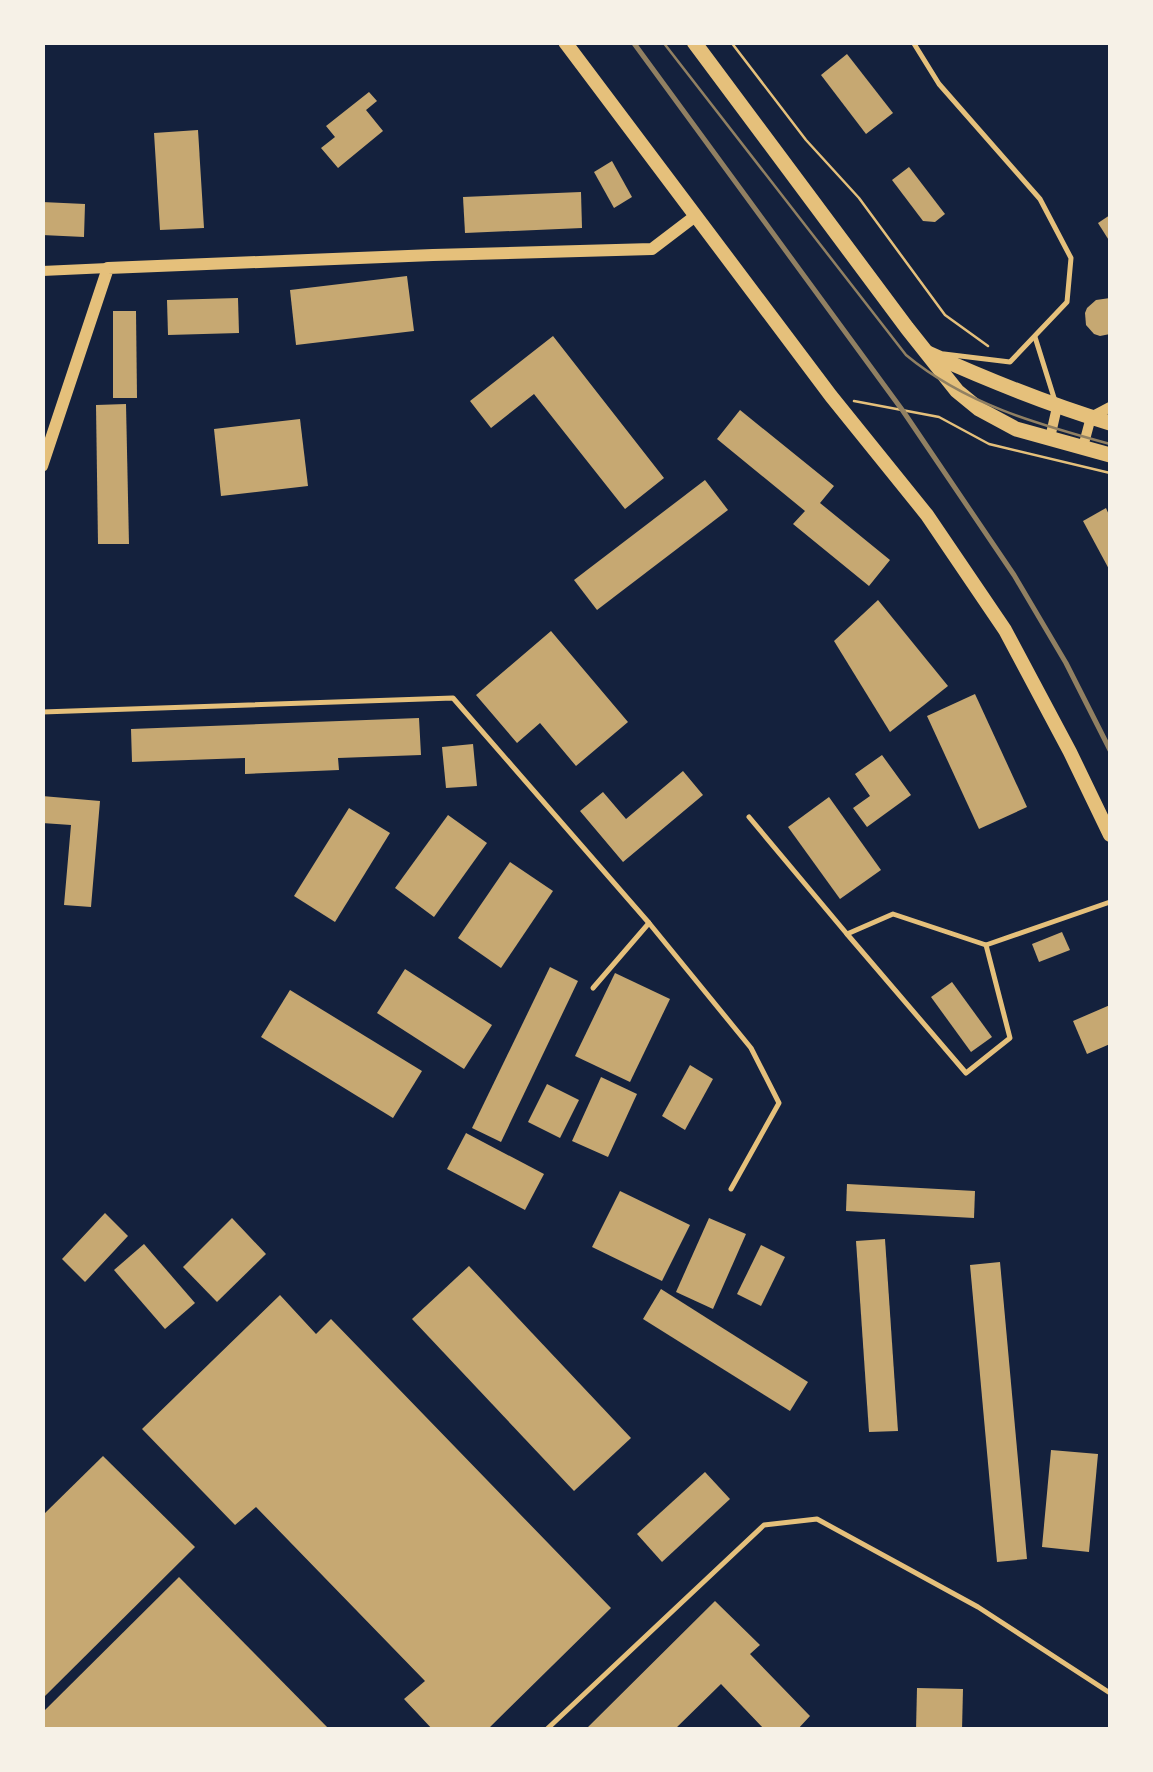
<svg xmlns="http://www.w3.org/2000/svg" width="1153" height="1772" font-family="Inter,sans-serif">
<rect width="100%" height="100%" fill="#14213d"/>
<g fill="#c6a872">
<path d="M847,54l46,59 -27,21 -45,-59z"/>
<path d="M369,92l8,9 -11,9 17,21 -45,37 -17,-20 14,-11 -9,-11z"/>
<path d="M198,130l6,98 -44,2 -6,-97z"/>
<path d="M612,161l20,36 -18,11 -20,-36z"/>
<path d="M909,167l36,47 -10,8 -12,-1 -31,-41z"/>
<path d="M581,192l1,36 -117,5 -2,-36z"/>
<path d="M42,202l43,2 -1,33 -42,-2z"/>
<path d="M1110,215v27l-12,-19z"/>
<path d="M407,276l7,55 -118,14 -6,-55z"/>
<path d="M238,298l1,35 -71,2 -1,-35z"/>
<path d="M1110,298v36l-10,2 -6,-2 -8,-9 -1,-12 2,-5 9,-8z"/>
<path d="M113,311h23l1,87h-24z"/>
<path d="M553,336l111,142 -39,31 -91,-115 -43,34 -21,-27z"/>
<path d="M126,404l3,140h-31l-2,-139z"/>
<path d="M740,410l94,76 -14,17 70,57 -21,26 -76,-62 12,-13 -88,-72z"/>
<path d="M300,419l8,67 -87,10 -7,-67z"/>
<path d="M705,480l23,30 -131,100 -23,-30z"/>
<path d="M1106,508l4,9v54l-27,-50z"/>
<path d="M878,600l70,86 -58,46 -56,-91z"/>
<path d="M551,631l77,91 -52,44 -36,-43 -23,20 -41,-48z"/>
<path d="M975,694l52,113 -48,22 -52,-113z"/>
<path d="M419,718l2,37 -83,3 1,12 -94,4v-16l-113,4 -1,-33z"/>
<path d="M473,744l4,42 -31,2 -4,-41z"/>
<path d="M882,755l29,40 -44,32 -14,-19 17,-12 -15,-22z"/>
<path d="M683,771l20,24 -80,67 -43,-51 23,-19 23,27z"/>
<path d="M42,796l58,5 -9,106 -27,-2 7,-80 -29,-2z"/>
<path d="M829,797l52,73 -41,29 -52,-72z"/>
<path d="M349,808l41,25 -55,89 -41,-26z"/>
<path d="M448,815l39,28 -53,74 -39,-29z"/>
<path d="M510,862l43,29 -52,77 -43,-30z"/>
<path d="M1062,932l8,18 -31,12 -7,-18z"/>
<path d="M550,967l28,14 -77,161 -29,-14z"/>
<path d="M405,969l87,56 -28,44 -87,-56z"/>
<path d="M615,973l55,26 -40,83 -55,-26z"/>
<path d="M952,982l40,55 -21,15 -40,-55z"/>
<path d="M290,990l132,81 -29,47 -132,-81z"/>
<path d="M1110,1005v39l-23,10 -14,-33z"/>
<path d="M690,1065l23,14 -28,51 -23,-14z"/>
<path d="M601,1077l36,17 -29,63 -36,-16z"/>
<path d="M547,1084l32,16 -19,38 -32,-16z"/>
<path d="M466,1133l78,41 -19,36 -78,-41z"/>
<path d="M847,1184l128,7 -1,27 -128,-7z"/>
<path d="M620,1191l70,34 -28,56 -70,-34z"/>
<path d="M105,1213l23,23 -43,46 -23,-23z"/>
<path d="M232,1218l34,36 -49,48 -34,-35z"/>
<path d="M709,1218l37,16 -33,75 -37,-17z"/>
<path d="M885,1239l13,192 -29,1 -13,-191z"/>
<path d="M144,1244l51,59 -30,26 -51,-59z"/>
<path d="M761,1245l24,12 -24,49 -24,-12z"/>
<path d="M1000,1262l27,297 -30,3 -27,-297z"/>
<path d="M469,1266l162,172 -57,53 -162,-172z"/>
<path d="M661,1289l147,93 -18,29 -147,-92z"/>
<path d="M280,1295l36,39 15,-15 280,289 -124,122h-54l-29,-31 21,-18 -169,-174 -21,18 -93,-96z"/>
<path d="M1051,1450l47,4 -9,98 -47,-5z"/>
<path d="M103,1456l92,91 -153,152v-183z"/>
<path d="M705,1472l25,27 -68,63 -25,-28z"/>
<path d="M179,1577l151,153h-288v-17z"/>
<path d="M715,1601l45,44 -10,9 60,62 -13,14h-32l-44,-46 -47,46h-89z"/>
<path d="M917,1688l46,1 -1,41h-46z"/>
</g>
<g fill="none" stroke-linecap="round" stroke-linejoin="round">
<g stroke="#e5c07b" stroke-width="2.5">
<path d="M731,42l75,98 53,58 86,117 43,31"/>
<path d="M854,401l85,16 50,27 121,29"/>
</g>
<g stroke="#e5c07b" stroke-width="5">
<path d="M913,42l26,42 101,115 31,59 -4,44 -57,60 -66,-8"/>
<path d="M1035,337l20,64"/>
<path d="M42,712l411,-14 196,225 102,125 28,55 -48,86"/>
<path d="M749,817l98,117 46,-20 93,31 124,-43"/>
<path d="M847,934l119,139 44,-35 -24,-93"/>
<path d="M593,988l56,-65"/>
<path d="M546,1730l218,-205 53,-6 161,88 132,86"/>
</g>
<g stroke="#e5c07b" stroke-width="10">
<path d="M42,271l66,-3"/>
<path d="M1050,438l7,-31"/>
<path d="M1083,447l8,-30 19,-10"/>
</g>
<path stroke="#e5c07b" stroke-width="12" d="M42,466l66,-198 325,-13 219,-6 42,-32"/>
<path stroke="#e5c07b" stroke-width="14" d="M565,42l266,354 96,119 78,115 65,122 40,83"/>
<g stroke="#e5c07b" stroke-width="15">
<path d="M694,42l213,286 50,63 22,18 37,20 94,26"/>
<path d="M928,353c60,27 119,51 182,70"/>
</g>
<path stroke="#918062" stroke-width="2.5" d="M663,42l243,313c59,49 131,69 204,89"/>
<path stroke="#918062" stroke-width="5" d="M633,42l270,369 111,164 52,88 44,87"/>
</g>
<rect width="1153" height="1772" fill="none" stroke="#f6f1e7" stroke-width="90"/>
</svg>
